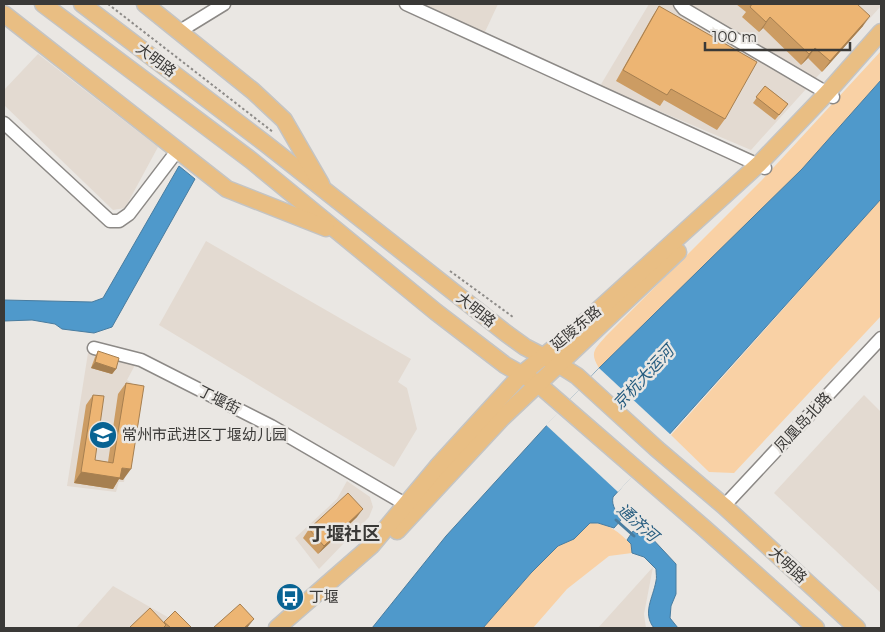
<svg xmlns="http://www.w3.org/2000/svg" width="885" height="632" font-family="Montserrat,'Noto Sans SC',sans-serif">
<rect width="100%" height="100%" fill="#eae7e3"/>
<g fill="#e3dad1">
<path d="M416,4h82l-14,30z"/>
<path d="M649,4h232v2l-130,144 -151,-64z"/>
<path d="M38,54l120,93 -33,61 -12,2 -109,-105v-15z"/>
<path d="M206,241l205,118 -13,23 9,6 10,41 -23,38 -235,-142z"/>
<path d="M88,353l47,12 -8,15 12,8 -15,94h-5l-3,10 -49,-6z"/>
<path d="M864,395l17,17v181l-107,-100z"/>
<path d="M347,481l23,16 3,10 -4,10 -50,52 -24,-31 42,-39z"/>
<path d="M653,567l-9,47 2,14h-48z"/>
<path d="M113,586l58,33 10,9h-105z"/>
</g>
<g fill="#f9d1a5">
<path d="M881,51v29l-79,92 -203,196c-10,-16 -4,-19 7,-32l156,-156z"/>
<path d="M881,199v117l-147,157 -25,-1 -38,-37z"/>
<path d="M590,523c17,-1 29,9 41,21l1,9 -23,3 -42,33 -34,39h-50l48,-55 27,-27 16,-7z"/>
</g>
<g fill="#4f99cb" stroke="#497c9f">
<path d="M881,80v119l-268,298c-2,9 4,15 8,23l-7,8 -16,-5h-8l-16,16 -16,7 -27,27 -48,55h-111l74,-92 153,-168 203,-199z"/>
<path d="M179,166l16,13 -83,148 -18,6 -32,-4 -7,-5 -23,-4 -28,1v-21l88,2 11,-4z"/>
<path d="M633,531l9,5 6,-2 28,30v30l-5,12 -1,12 8,10h-24c-12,-15 -1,-30 2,-47 1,-3 0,-8 0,-12l-12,-12 -12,-4 -1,-9 -4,-4z"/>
</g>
<path fill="#eae7e3" d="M599,368l72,67 -53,57 -72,-67z"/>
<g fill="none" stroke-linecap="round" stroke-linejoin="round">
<path stroke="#497c9f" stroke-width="3" d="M616,520l18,16"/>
<defs>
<g id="minor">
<path d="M406,4l359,164"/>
<path d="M680,4l4,5 143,84 6,4"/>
<path d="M180,31l44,-27"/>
<path d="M4,123l106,98h9l10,-7 48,-63"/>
<path d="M94,348l47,12 130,66 141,82"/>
<path d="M724,506l157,-168"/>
</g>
<g id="major">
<path d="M43,4l209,157 184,151 69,53 32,18 167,145 112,100"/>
<path d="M82,4l184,140 241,190 18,13 33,17 19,12 80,73 67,57 133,122"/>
<path d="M145,4l108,87 31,29 37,64"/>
<path d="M4,14l223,175 99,39"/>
<path d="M397,531l105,-113 176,-166"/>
<path d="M277,628l95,-83 65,-78 85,-93 53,-43 184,-167 68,-71 54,-61"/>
</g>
</defs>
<use href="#minor" stroke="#8c8986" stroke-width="15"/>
<use href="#major" stroke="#c4c4c3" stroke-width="19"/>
<g stroke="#8d8b88" stroke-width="2" stroke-dasharray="2.5 2.5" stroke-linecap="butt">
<path d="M108,4l165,128"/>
<path d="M450,271l63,46"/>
</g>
<use href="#minor" stroke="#fff" stroke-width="12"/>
<use href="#major" stroke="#e9be83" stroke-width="16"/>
</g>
<g fill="#cc9c63">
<path d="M736,4h124l-2,1 5,21 -41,46 -14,-14 -7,7 -38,-37 -4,4 -17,-15 4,-5z"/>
<path d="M659,6l66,113 -8,11 -53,-30 -4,6 -44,-25 36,-64z"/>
<path d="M765,86l23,18 -13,16 -22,-17z"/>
<path d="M98,351l18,18 -4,5 -21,-6 4,-11z"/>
<path d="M126,383l-3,97 -4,-1 -6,10 -39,-6 12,-78 7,-10 2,65 13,2 10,-68z"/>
<path d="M357,517l-39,37 -15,-16 6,-9z"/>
<path d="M175,611l17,17h-63l34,-5z"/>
</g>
<g fill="#a67f50">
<path d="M870,16l-7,10 -41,46 8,-11z"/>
<path d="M770,17l-7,11 -4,4 7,-10z"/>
<path d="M815,48l-7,10 -7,7 8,-11z"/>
<path d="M95,362l21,7 -4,5 -21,-6z"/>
<path d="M122,468l9,1 -8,11 -4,-1 -6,10 -39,-6 7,-11z"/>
<path d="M363,509l-6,8 -39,37 6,-8z"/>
<path d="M254,619l-7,9h-3z"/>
</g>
<g fill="#edb573" stroke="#a67f50">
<path d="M752,4h105l13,12 -40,45 -15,-13 -6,6 -39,-37 -4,5 -16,-15z"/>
<path d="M659,6l98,56 -32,57 -54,-30 -4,6 -44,-25z"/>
<path d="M765,86l23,18 -9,11 -23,-18z"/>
<path d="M98,351l21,7 -3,11 -21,-7z"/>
<path d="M126,383l18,3 -13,83 -9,-1 -2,10 -39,-6 12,-77 11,1 -9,64 18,3z"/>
<path d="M348,493l15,16 -39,37 -15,-17z"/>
<path d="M240,604l14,15 -10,9h-31z"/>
<path d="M150,608l16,17 -3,3h-34z"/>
<path d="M175,611l17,17h-21l-7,-6z"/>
</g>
<defs>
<symbol id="school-disc" viewBox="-11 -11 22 22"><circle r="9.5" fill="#086393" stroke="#eae7e3"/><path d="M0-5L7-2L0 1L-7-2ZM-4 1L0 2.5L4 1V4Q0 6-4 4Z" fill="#fff"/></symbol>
<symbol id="bus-disc" viewBox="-11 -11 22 22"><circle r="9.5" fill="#086393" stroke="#eae7e3"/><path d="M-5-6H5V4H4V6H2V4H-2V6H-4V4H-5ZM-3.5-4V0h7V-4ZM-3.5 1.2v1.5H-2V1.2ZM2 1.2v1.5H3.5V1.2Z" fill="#fff"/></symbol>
</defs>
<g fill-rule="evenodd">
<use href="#school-disc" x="87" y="419" width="32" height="32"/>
<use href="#bus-disc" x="274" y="581" width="32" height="32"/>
</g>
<g text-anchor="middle" stroke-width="5" stroke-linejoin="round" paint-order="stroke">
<g font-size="15" fill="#3a3937" stroke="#eae7e3">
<text transform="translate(156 60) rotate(37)" y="5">大明路</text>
<text transform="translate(476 310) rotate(38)" y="5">大明路</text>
<text transform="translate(576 328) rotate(-40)" y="5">延陵东路</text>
<text transform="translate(219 400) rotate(27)" y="5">丁堰街</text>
<text transform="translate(803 422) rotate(-47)" y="5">凤凰岛北路</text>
<text transform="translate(788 565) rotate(43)" y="5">大明路</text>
</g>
<g font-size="15" fill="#3a3937" stroke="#eae7e3" text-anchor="start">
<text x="122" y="440">常州市武进区丁堰幼儿园</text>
<text x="309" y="602">丁堰</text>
</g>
<g font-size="16" font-style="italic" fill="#265c7f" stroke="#eae7e3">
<text transform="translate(643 377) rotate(-47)" y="6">京杭大运河</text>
<text transform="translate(638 522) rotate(41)" y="6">通济河</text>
</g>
<g font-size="18" font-weight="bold" fill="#3a3937" stroke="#eae7e3">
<text x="344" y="540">丁堰社区</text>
</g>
</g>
<rect width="885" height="632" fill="none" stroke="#3a3937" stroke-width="10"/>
<path d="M705 42v8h145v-8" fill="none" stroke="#3a3937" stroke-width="2.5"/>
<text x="712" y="42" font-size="15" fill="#3a3937" stroke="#eae7e3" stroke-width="4" paint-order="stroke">100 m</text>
</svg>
